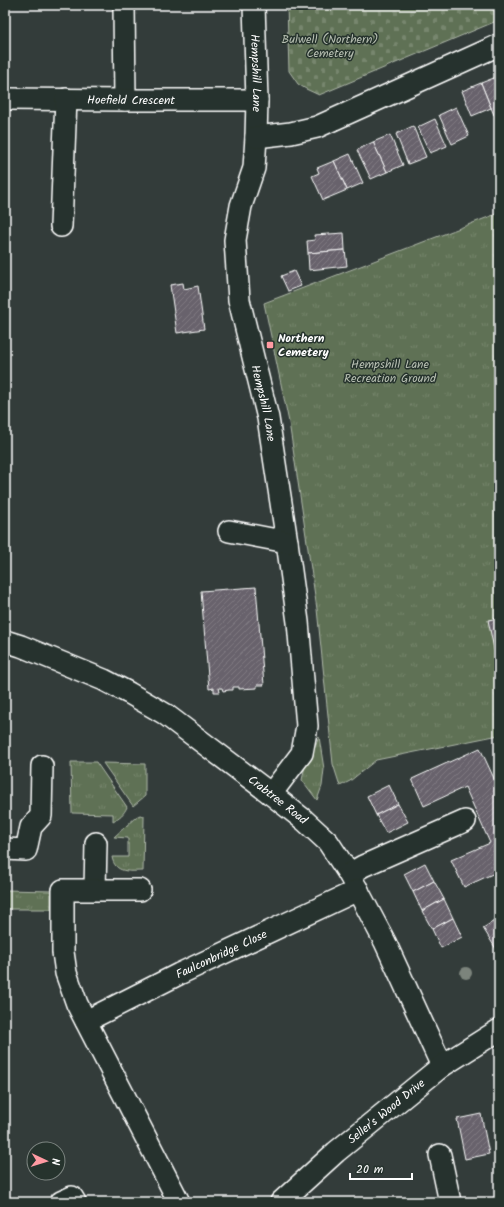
<svg xmlns="http://www.w3.org/2000/svg" width="504" height="1207" font-family="Kalam,sans-serif">
<defs>
<pattern id="grass-tufts" width="24" height="20" patternUnits="userSpaceOnUse"><rect width="24" height="20" fill="#5f7154"/><path d="M3 7l-1-3M5 7V3M7 7l1-3M15 17l-1-3M17 17v-4M19 17l1-3" fill="none" stroke="#77866e"/></pattern>
<pattern id="cemetery-stones" width="16" height="16" patternUnits="userSpaceOnUse"><rect width="16" height="16" fill="#5f7154"/><path d="M2 7V4a2 2 0 0 1 4 0v3zM10 15v-3a2 2 0 0 1 4 0v3z" fill="#77866e"/></pattern>
<pattern id="building-hatch" width="6" height="6" patternUnits="userSpaceOnUse"><rect width="6" height="6" fill="#68626c"/><path d="M-1 1l2-2M0 6l6-6M5 7l2-2" fill="none" stroke="#7f7a82"/></pattern>
</defs>
<rect width="100%" height="100%" fill="#333c3a"/>
<filter id="ink" filterUnits="userSpaceOnUse"><feTurbulence type="fractalNoise" baseFrequency=".025" numOctaves="2"/><feDisplacementMap in="SourceGraphic" scale="8" xChannelSelector="R" yChannelSelector="G"/><feConvolveMatrix kernelMatrix="1 2 1 2 8 2 1 2 1" color-interpolation-filters="sRGB"/></filter>
<g filter="url(#ink)">
<g fill="url(#grass-tufts)" stroke="#afb8aa">
<path d="M499,213v522l-123,25 -26,21 -10,5 -7,-22 -16,-155 -28,-187 -25,-119z"/>
<path d="M319,737l5,32 -2,17 -5,14 -15,-20 3,-14 6,-9z"/>
<path d="M71,762h25l31,45c-3,7 -7,10 -14,14v-7l-41,-1z"/>
<path d="M103,763l42,1v32l-12,10z"/>
<path d="M140,815l4,1v3l-1,52c-13,0 -28,3 -31,-14h16v-19l-14,-1 22,-20z"/>
<path d="M5,890l46,1v18h-46z"/>
</g>
<path fill="url(#cemetery-stones)" stroke="#afb8aa" d="M287,5h212v15l-180,75 -13,-6 -8,-5 -9,-13z"/>
<g fill="url(#building-hatch)" stroke="#fff">
<path d="M499,76v37l-5,2 -13,-32z"/>
<path d="M481,83l10,25 -19,8 -10,-25z"/>
<path d="M456,107l13,29 -17,8 -13,-29z"/>
<path d="M435,119l12,27 -17,7 -12,-26z"/>
<path d="M413,126l13,31 -18,7 -12,-30z"/>
<path d="M390,135l13,30 -16,7 -14,-30z"/>
<path d="M373,142l14,30 -16,7 -14,-29z"/>
<path d="M350,154l13,29 -16,7 -13,-29z"/>
<path d="M334,161l13,29 -24,10 -11,-24 7,-3 -2,-5z"/>
<path d="M344,233l1,17 -37,3 -1,-12 8,-1 -1,-5z"/>
<path d="M345,250l2,16 -38,4 -1,-17z"/>
<path d="M294,271l7,15 -13,5 -7,-15z"/>
<path d="M183,283l1,6 14,-3 6,43 -27,4 -7,-48z"/>
<path d="M256,587l8,98h-7v3l-18,1v-2h-6v3h-4l-6,1 -1,-3h-3l1,4h-6v-4l-5,1 -8,-98z"/>
<path d="M499,618v55l-11,-53z"/>
<path d="M480,748l19,41v82l-35,16 -13,-27 39,-17 -25,-56 -41,19 -12,-27z"/>
<path d="M389,785l9,19 -22,11 -9,-19z"/>
<path d="M398,804l10,18 -22,11 -10,-18z"/>
<path d="M425,863l9,18 -21,11 -9,-18z"/>
<path d="M434,881l10,18 -22,12 -9,-19z"/>
<path d="M444,899l9,19 -21,11 -10,-18z"/>
<path d="M453,918l9,19 -21,11 -9,-19z"/>
<path d="M499,918v29l-3,2 -13,-21z"/>
<path d="M481,1114l8,40 -24,5 -8,-40z"/>
</g>
<g fill="none" stroke-linecap="round" stroke-linejoin="round">
<defs>
<g id="minor">
<path d="M124,5l1,95"/>
<path id="s1" d="M254,5l3,95 -1,37 -2,31 -13,38 -6,34 4,60 29,118 19,124 11,80 9,104 -5,27 -31,41"/>
<path id="s2" d="M5,99l120,1h132"/>
<path d="M256,137l35,-4 26,-6 182,-82"/>
<path d="M61,226l5,-127"/>
<path d="M229,531l58,11"/>
<path id="s3" d="M5,641l16,5 83,34 25,13 36,21 106,80 33,26 24,22 21,32 36,68 57,124"/>
<path d="M5,849l21,1 5,-23 10,-11 1,-50"/>
<path d="M349,874l14,-8 102,-45"/>
<path d="M95,889l1,-46"/>
<path d="M140,890h-77v62l3,21 11,31 102,198"/>
<path id="s4" d="M86,1021l93,-47 179,-84"/>
<path d="M440,1155l10,47"/>
<path d="M61,1202l11,-5 3,5"/>
<path id="s5" d="M281,1202l55,-50 106,-86 57,-36"/>
</g>
</defs>
<use href="#minor" stroke="#fff" stroke-width="24"/>
<use href="#minor" stroke="#26332d" stroke-width="21"/>
</g>
<circle fill="#7c847c" cx="466" cy="973" r="6"/>
</g>
<rect fill="#ff9aa2" stroke="#26332d" stroke-width="1.5" x="266" y="341" width="8" height="8" rx="2"/>
<g text-anchor="middle" stroke-width="3" stroke-linejoin="round" paint-order="stroke">
<g font-size="12" fill="#b7bfb2" stroke="#26332d">
<text x="330" y="43">Bulwell (Northern)<tspan x="330" dy="14">Cemetery</tspan></text>
<text x="390" y="368">Hempshill Lane<tspan x="390" dy="14">Recreation Ground</tspan></text>
</g>
<g font-size="12" fill="#fff" stroke="#26332d">
<text dy="4" stroke="none"><textPath href="#s1" startOffset="68">Hempshill Lane</textPath></text>
<text dy="4" stroke="none"><textPath href="#s2" startOffset="126">Hoefield Crescent</textPath></text>
<text dy="4" stroke="none"><textPath href="#s1" startOffset="404">Hempshill Lane</textPath></text>
<text dy="4" stroke="none"><textPath href="#s3" startOffset="318">Crabtree Road</textPath></text>
<text dy="4" stroke="none"><textPath href="#s4" startOffset="151">Faulconbridge Close</textPath></text>
<text dy="4" stroke="none"><textPath href="#s5" startOffset="139">Seller's Wood Drive</textPath></text>
</g>
<g font-size="12" font-weight="bold" fill="#fff" stroke="#26332d" text-anchor="start">
<text x="278" y="342">Northern<tspan x="278" dy="14">Cemetery</tspan></text>
</g>
</g>
<rect width="504" height="1207" fill="none" stroke="#26332d" stroke-width="20"/>
<rect x="10" y="10" width="484" height="1187" fill="none" stroke="#fff" stroke-width="1.5" filter="url(#ink)"/>
<g transform="translate(46 1161) rotate(94)"><circle r="19" fill="#26332d" stroke="#7d8581"/>
<path d="M0-3L7 15L0 10L-7 15Z" fill="#ff9aa2"/>
<text y="-6" font-size="11" font-weight="bold" text-anchor="middle" fill="#ffffff">N</text>
</g>
<path d="M350 1173v6h62v-6" fill="none" stroke="#ffffff" stroke-width="2"/>
<text x="356" y="1173" font-size="12" fill="#ffffff" stroke="#26332d" stroke-width="3" paint-order="stroke">20 m</text>
</svg>
